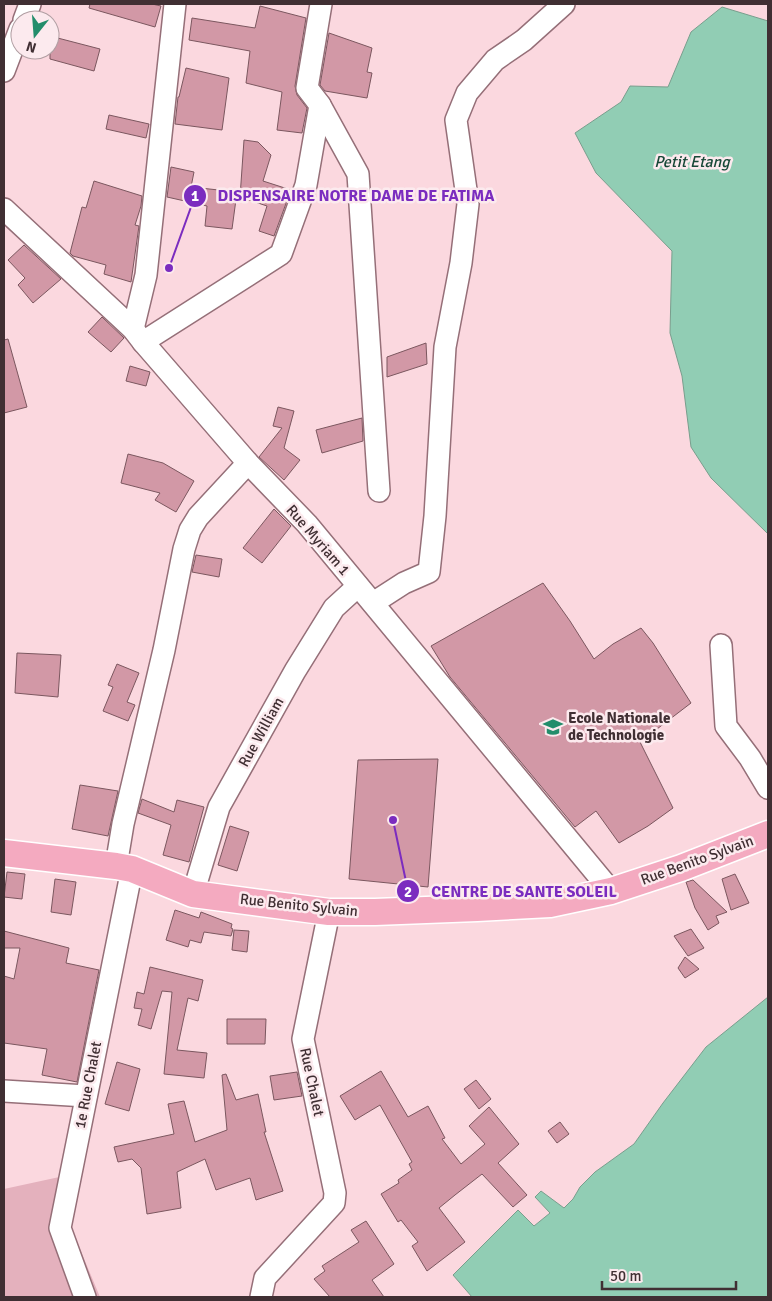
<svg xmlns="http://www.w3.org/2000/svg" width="772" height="1301" font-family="Signika,sans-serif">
<rect width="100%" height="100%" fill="#fbd8df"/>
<path fill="#e4b1bd" d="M64,1176l-2,30 38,91h-96v-108z"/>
<g fill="#91cdb4" stroke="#799e8d">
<path d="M722,7l46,14v513l-57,-56 -20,-31 -9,-71 -12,-43 2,-82 -76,-78 -21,-40 46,-31 9,-16 38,1 23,-55z"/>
<path d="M768,997v300h-296l-19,-22 65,-65 16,16 16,-13 -15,-16 6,-6 23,17 9,-9 7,-12 15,-15 39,-28 29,-41 43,-56z"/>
</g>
<g fill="#d298a6" stroke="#7b575f">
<path d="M90,4h62l9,2 -6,21 -66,-19z"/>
<path d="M260,6l46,12 -11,68 2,9 10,13 -5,25 -25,-3 5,-38 -36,-9 4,-32 -61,-11 3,-22 63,10z"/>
<path d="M329,33l43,15 -5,24 5,1 -5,25 -42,-7 -5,-6z"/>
<path d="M50,36l50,13 -6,22 -44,-12z"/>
<path d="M186,68l43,10 -7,52 -47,-6 3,-27h1z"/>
<path d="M109,115l40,9 -3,14 -40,-9z"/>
<path d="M244,140l14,2 13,13 -8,26 28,9 -17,46 -15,-5 8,-25 -27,-9z"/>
<path d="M171,167l23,5 -3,15 46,5 -5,37 -27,-3 2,-20 -40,-9z"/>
<path d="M94,181l48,15 -1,10 -6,19 4,1 -8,56 -27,-8 2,-9 -33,-9 -3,-3 12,-46 4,1z"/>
<path d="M24,245l37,34 -28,24 -15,-18 7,-7 -17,-18z"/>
<path d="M102,317l22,21 -13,14 -23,-20z"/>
<path d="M8,339l19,68 -23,6v-73z"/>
<path d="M426,343l1,21 -40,13v-20z"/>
<path d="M130,366l20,6 -4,14 -20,-5z"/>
<path d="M278,407l16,4 -10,37 16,12 -16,20 -25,-23 23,-29 -9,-2z"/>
<path d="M362,418l1,23 -41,12 -6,-23z"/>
<path d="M128,454l35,9 31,18 -18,31 -21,-12 5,-7 -39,-10z"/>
<path d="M274,509l17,17 -29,37 -19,-15z"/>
<path d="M196,555l26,4 -3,18 -27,-5z"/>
<path d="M543,583l27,38 24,38 19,-15 28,-16 12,15 38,60 -51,39 33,66 -25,18 -29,17 -23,-32 -21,16 -125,-150 -19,-31z"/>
<path d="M17,653l44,2 -3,42 -43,-4z"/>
<path d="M117,664l22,9 -12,29 8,3 -7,16 -25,-10 10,-24 -5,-2z"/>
<path d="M438,759l-10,128 -79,-8 9,-119z"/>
<path d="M80,785l38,6 -10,45 -36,-7z"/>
<path d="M142,799l32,13 3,-12 27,7 -15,55 -26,-7 8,-30 -33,-12z"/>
<path d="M230,826l19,6 -12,39 -19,-6z"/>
<path d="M7,872l18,2 -3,25 -18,-2z"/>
<path d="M735,874l14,29 -18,7 -9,-31z"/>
<path d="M55,879l21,3 -5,33 -20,-3z"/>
<path d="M693,880l34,32 -11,4 3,7 -11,7 -13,-22 -9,-26z"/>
<path d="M175,910l24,8 2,-6 31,12 -1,4 2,1 -2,7 -27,-4 -3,11 -11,-3 -2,7 -22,-7z"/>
<path d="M691,929l13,19 -16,8 -14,-20z"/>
<path d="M234,930l15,1 -2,21 -15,-2z"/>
<path d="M4,931l65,17 -3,15 33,7 -22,112 -35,-7 5,-26 -43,-6v-67l10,3 6,-31h-16z"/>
<path d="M685,957l14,12 -14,9 -7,-10z"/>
<path d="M150,967l53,13 -5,21 -10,-3 -11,52 30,3 -3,25 -40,-4 8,-82 -10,-1 -11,38 -13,-4 4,-16 -8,-1 3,-16 7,2z"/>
<path d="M227,1019h39l-1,25h-38z"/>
<path d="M117,1062l23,7 -11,42 -24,-7z"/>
<path d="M381,1071l27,46 20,-11 17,32 -3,1 19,25 24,-20 -16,-18 20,-19 30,37 -21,19 29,32 -14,12 -31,-33 -27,21 -16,13 26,34 -38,29 -15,-25 6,-4 -17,-22 -3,2 -17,-28 18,-11 -1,-3 14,-10 -3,-6 3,-2 -32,-57 -25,15 -15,-24z"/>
<path d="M297,1072l5,24 -28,4 -4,-24z"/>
<path d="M226,1074l10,26 22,-6 8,38h-2l19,59 -27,9 -6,-22 -34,12 -11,-31 -28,13 4,36 -34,6 -6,-46 -9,-9 -14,3 -4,-15 60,-13 -6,-30 16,-3 11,41 32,-12 -5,-55z"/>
<path d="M476,1080l15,19 -12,10 -15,-20z"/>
<path d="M560,1122l9,12 -12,9 -9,-12z"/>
<path d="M366,1221l28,43 -22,16 12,17h-54l-16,-18 11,-8 -3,-5 37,-24 -8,-12z"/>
</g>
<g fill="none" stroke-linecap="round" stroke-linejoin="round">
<defs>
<g id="minor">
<path d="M24,20l6,-16"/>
<path d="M4,71l16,-42"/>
<path d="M320,105l38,69 21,317"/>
<path d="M4,209l129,120 10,13 105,121 59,61 304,367"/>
<path d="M133,329l13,-54 29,-271"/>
<path d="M143,342l138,-88 25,-69 14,-80 -13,-17 14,-84"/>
<path d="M373,603l31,-20 25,-11 6,-56 10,-169 16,-84 7,-59 -12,-84 11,-27 28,-33 29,-20 40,-36"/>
<path d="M721,645l5,81 24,32 18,30"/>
<path d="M116,866l7,-42 41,-174 20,-101 6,-19 8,-13 50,-54"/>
<path d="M193,894l26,-87 76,-136 39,-63 24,-22"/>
<path d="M4,1091l82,5"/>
<path d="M85,1297l-25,-69 72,-359"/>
<path d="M261,1297l4,-19 69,-75 1,-10 -32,-154 26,-127"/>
</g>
<path id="major" d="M4,853l112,13 16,3 61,25 136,18h46l102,-4 73,-4 61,-13 70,-23 87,-34"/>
</defs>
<use href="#minor" stroke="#956f78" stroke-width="24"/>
<use href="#major" stroke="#fff" stroke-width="29"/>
<use href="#minor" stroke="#fff" stroke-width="21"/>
<use href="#major" stroke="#f4aac0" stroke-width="26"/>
</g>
<defs>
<symbol id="school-bare" viewBox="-9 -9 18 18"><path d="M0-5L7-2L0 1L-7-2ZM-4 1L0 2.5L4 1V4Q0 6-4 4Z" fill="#238d6b" stroke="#fceaee" stroke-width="2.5" paint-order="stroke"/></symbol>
</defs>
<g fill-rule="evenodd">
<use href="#school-bare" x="539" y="713" width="28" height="28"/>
</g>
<g text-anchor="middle" stroke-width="5" stroke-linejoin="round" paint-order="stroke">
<g font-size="15" fill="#402f33" stroke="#fceaee">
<text transform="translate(318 540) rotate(49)" y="5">Rue Myriam 1</text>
<text transform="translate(261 732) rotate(-61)" y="5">Rue William</text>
<text transform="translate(697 860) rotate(-20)" y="5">Rue Benito Sylvain</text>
<text transform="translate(299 905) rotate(6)" y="5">Rue Benito Sylvain</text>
<text transform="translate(312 1082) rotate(78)" y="5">Rue Chalet</text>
<text transform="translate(88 1085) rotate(-79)" y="5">1e Rue Chalet</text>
</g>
<g font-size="15" font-weight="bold" fill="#402f33" stroke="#fceaee" text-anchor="start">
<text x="568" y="723">Ecole Nationale<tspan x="568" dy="17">de Technologie</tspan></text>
</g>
<g font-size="16" font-style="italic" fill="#174837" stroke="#fceaee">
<text x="692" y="167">Petit Etang</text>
</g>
</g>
<path fill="none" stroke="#7b2cbf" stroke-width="2" d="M169 268L195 196M393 820L408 891"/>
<g fill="#7b2cbf" stroke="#fceaee" stroke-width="2">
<circle cx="169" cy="268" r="5"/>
<circle cx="393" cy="820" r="5"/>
<circle cx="195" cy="196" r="12"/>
<circle cx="408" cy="891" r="12"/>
</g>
<g font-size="15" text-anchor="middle" font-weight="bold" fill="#fff">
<text x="195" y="201">1</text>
<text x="408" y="897">2</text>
</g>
<g font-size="16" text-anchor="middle" font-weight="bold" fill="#7b2cbf" stroke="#fceaee" stroke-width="5" stroke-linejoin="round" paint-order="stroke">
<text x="356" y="201">DISPENSAIRE NOTRE DAME DE FATIMA</text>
<text x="524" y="897">CENTRE DE SANTE SOLEIL</text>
</g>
<rect width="772" height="1301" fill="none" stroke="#402f33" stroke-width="10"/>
<g transform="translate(35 35) rotate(197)"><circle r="24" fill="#fceaee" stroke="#b19fa3"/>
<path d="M0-4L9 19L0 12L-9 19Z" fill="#238d6b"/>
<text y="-8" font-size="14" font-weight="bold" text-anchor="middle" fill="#402f33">N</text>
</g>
<path d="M602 1281v8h134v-8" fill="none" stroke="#402f33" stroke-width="2.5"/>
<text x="610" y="1281" font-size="15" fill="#402f33" stroke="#fceaee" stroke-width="4" paint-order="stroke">50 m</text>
</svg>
